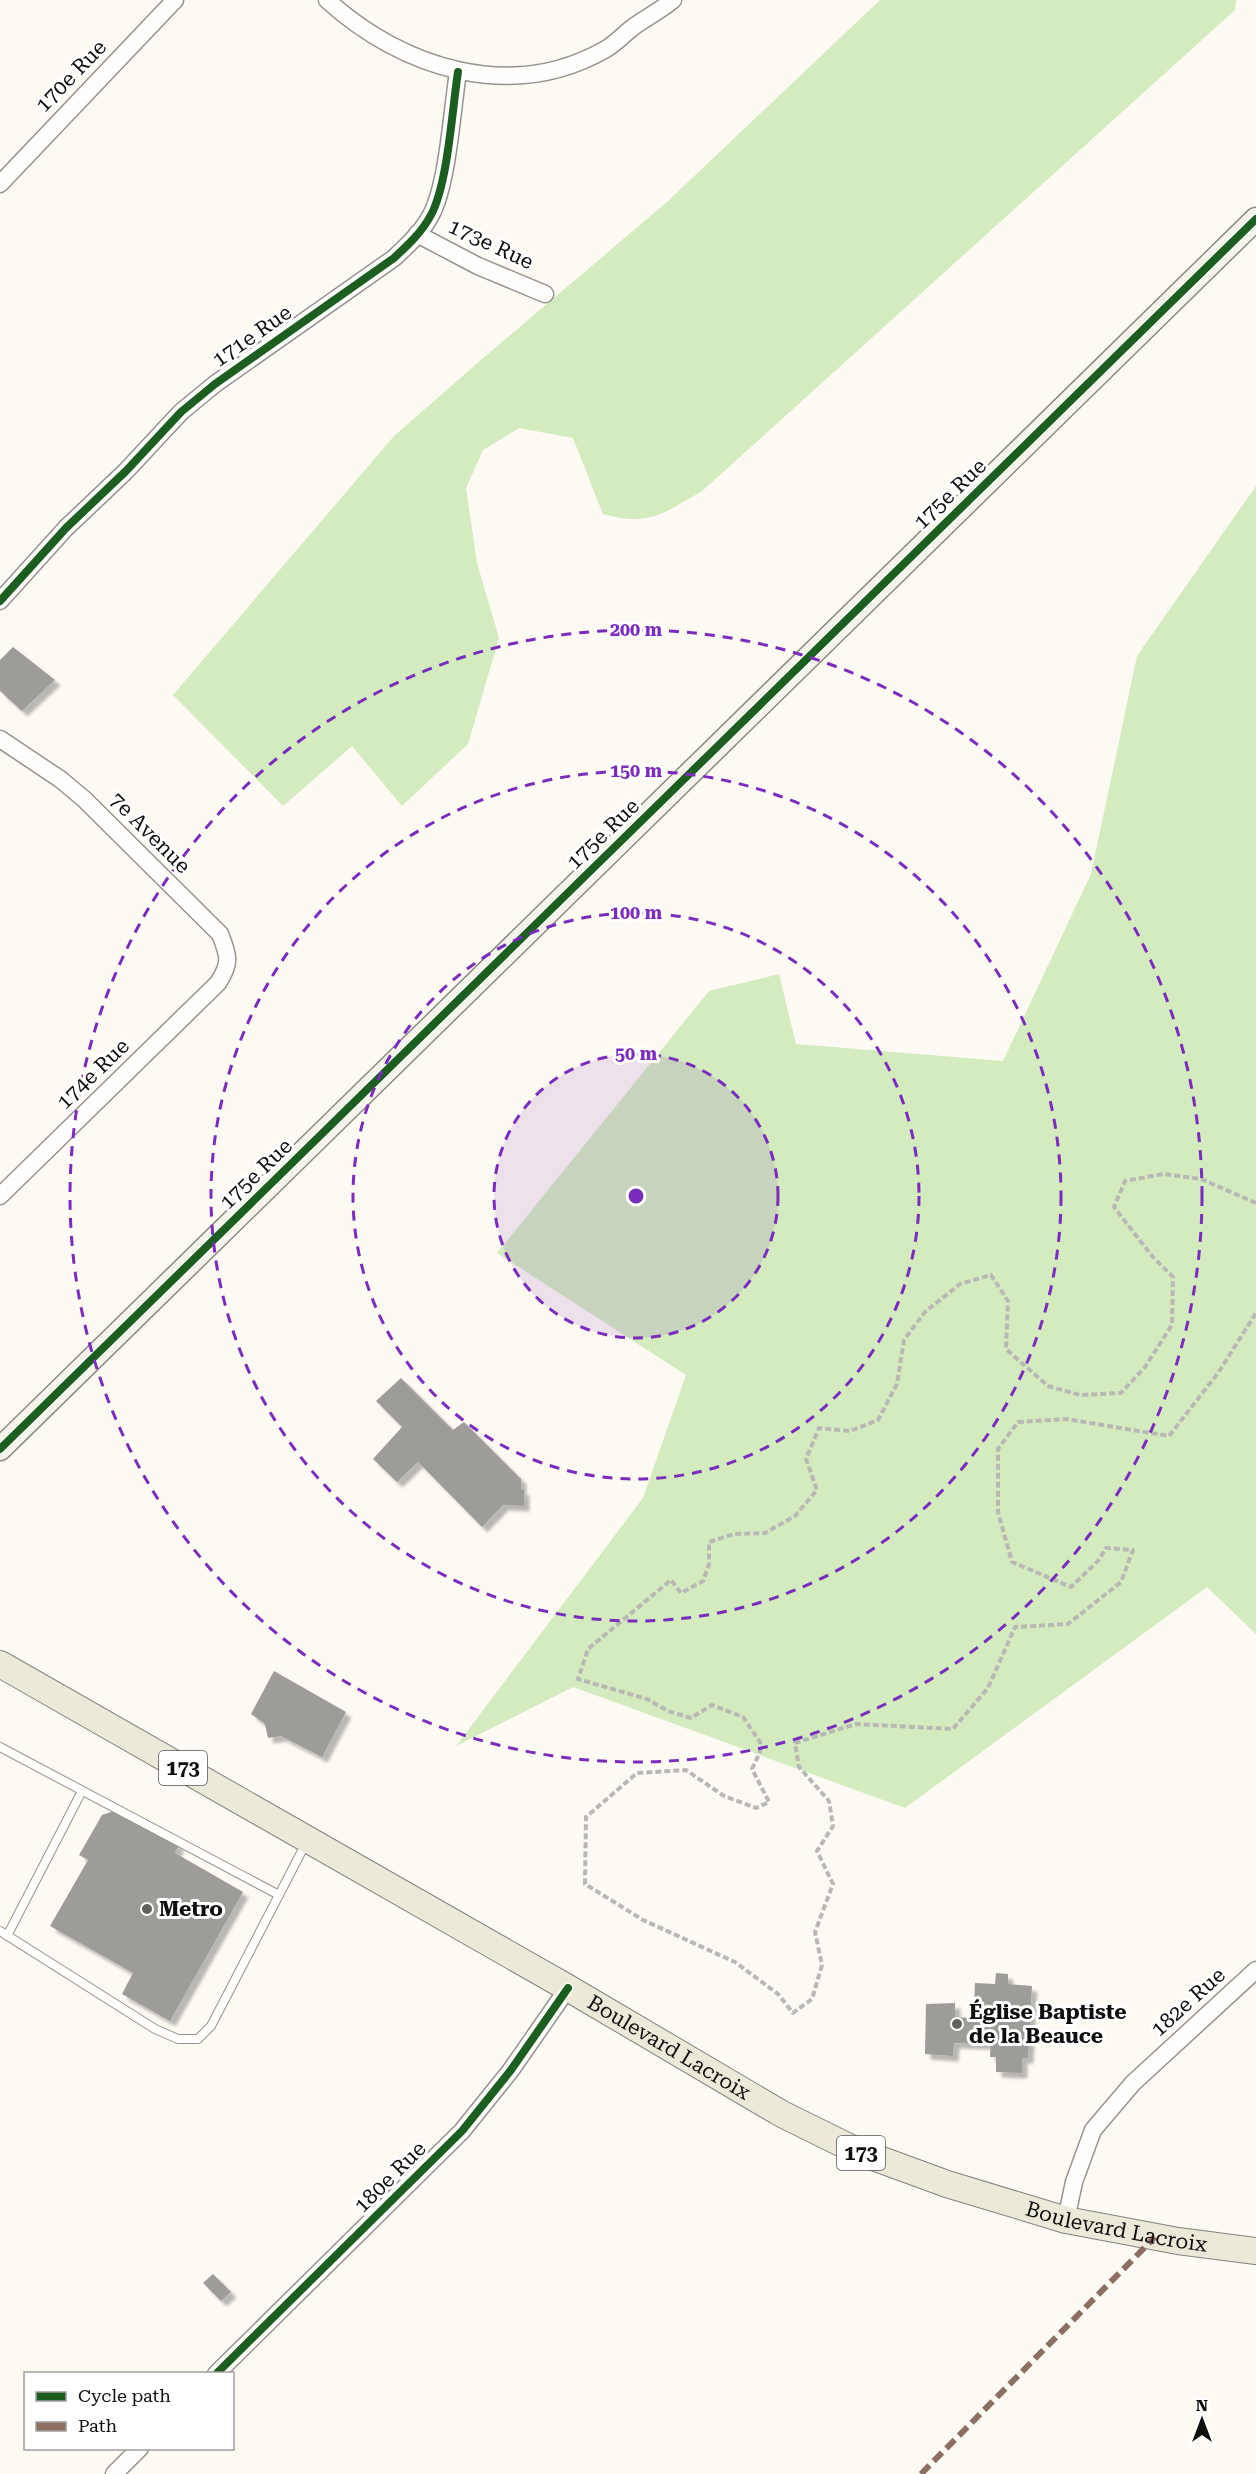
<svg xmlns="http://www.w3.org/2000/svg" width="1256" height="2474" font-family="'Roboto Serif',serif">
<defs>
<filter id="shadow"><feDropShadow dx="5.5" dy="5.5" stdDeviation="1.5" flood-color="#0004"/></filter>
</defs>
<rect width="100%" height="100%" fill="#fcfaf2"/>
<g fill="#d3ebbe">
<path d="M880,0h356l-1,10 -534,482c-38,21 -52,35 -98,22l-30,-76 -54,-10 -36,22 -17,38 11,75 22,75 -31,106 -66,62 -50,-60 -69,60 -110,-111 221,-259 88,-77 185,-157z"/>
<path d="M1256,486v1148l-49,-47 -302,221 -332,-121 -117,59 187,-248 43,-123 -189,-122 212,-262 70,-17 17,70 207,17 88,-187 46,-218z"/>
</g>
<g fill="#9e9c98" filter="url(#shadow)">
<path d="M13,647l42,33 -33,31 -22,-20v-31z"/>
<path d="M401,1378l52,52 11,-8 57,57v11h3v16l-21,-1 -21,22 -64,-65 -21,20 -24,-23 29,-32 -26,-26z"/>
<path d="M274,1671l72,41 -24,45 -41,-21 -13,2 -3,-14 -14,-10z"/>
<path d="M117,1810l62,35 -4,8 68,39 -73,129 -48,-27 11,-21 -83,-47 38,-66 -9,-5 23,-40z"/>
<path d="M996,1973l12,1v10l24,2 -4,72h-6v15l-26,-1v-15h-6l1,-22h-3v9l-34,-1 -1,13 -28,-2 1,-50 29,-1v14l34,2v9h2l1,-23 -18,-1 1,-21 20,1z"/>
<path d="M213,2274l18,18 -10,9 -18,-18z"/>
</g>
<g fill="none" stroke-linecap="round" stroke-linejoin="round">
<defs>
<g id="lane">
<path d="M0,1747l279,148"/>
<path d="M0,1931l155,98 23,10h20l13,-13 95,-183"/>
<path d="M7,1936l75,-145"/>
</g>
<g id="street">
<path d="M327,0c76,69 185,103 279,49 10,-6 17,-14 26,-21 13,-10 28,-17 41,-28"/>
<path d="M0,184l175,-184"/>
<path d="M417,234l61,32 67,28"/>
<path d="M0,601l66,-73 60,-57 55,-59 34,-28 179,-126c14,-13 28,-26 37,-43 17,-32 21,-105 27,-143"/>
<path d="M0,739l60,40 24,20 136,135c9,22 11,29 -2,49l-218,213"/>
<path d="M1066,2220l8,-38 19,-52 40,-47 123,-113"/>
<path d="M216,2374l246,-243 49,-61 57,-82"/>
<path d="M114,2474l26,-26"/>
</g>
<path id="secondary" d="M0,1449l1256,-1230"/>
<g id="primary">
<path id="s1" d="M0,1664l568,324 214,126 75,37 90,33 119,36 112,21 78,10"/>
</g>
</defs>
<use href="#lane" stroke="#959491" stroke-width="10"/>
<use href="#street" stroke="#959491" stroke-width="19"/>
<use href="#secondary" stroke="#8c8b87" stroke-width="25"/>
<use href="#primary" stroke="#82827e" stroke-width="28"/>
<path stroke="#b8b8b6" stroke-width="4" stroke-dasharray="6 3" stroke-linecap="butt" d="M1256,1203l-55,-24 -38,-5 -38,7 -11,26 38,49 21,21 -1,48 -27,42 -24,26 -41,2 -32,-9 -42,-37 2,-48 -17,-26 -31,9 -35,28 -21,28 -7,44 -19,36 -28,11 -31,-3 -13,31 11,31 -22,26 -30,17 -31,1 -25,8v22l-6,17 -22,12 -10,-13 -83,69 -10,30 69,20 21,12 23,7 21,-13 31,12 17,25v10l-8,17 17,33 -13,6 -32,-12 -38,-26 -49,3 -51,44 -1,67 58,36 92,42 43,32 15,19 19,-14 10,-34 -7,-33 18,-48 -16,-33 16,-25 -4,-25 -30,-34 -4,-24 61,-19 97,5 35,-41 27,-61 53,-3 53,-42 12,-32 -27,-2 -8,13 -27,26 -59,-25 -14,-50v-63l20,-27 48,-3 103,17 49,-63 38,-60"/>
<use href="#lane" stroke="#fffefd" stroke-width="8"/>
<use href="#street" stroke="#fffefd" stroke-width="16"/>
<use href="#secondary" stroke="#f5f4ea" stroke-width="22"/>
<use href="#primary" stroke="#ede9d8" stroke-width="26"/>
<path stroke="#8d6e63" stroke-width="6" stroke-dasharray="12 6" stroke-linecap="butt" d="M921,2474l234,-237"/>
<defs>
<g id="cycleway">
<path d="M0,601l66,-73 60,-57 55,-59 34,-28 179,-126c14,-13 28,-26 37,-43 17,-32 21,-105 27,-143"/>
<path d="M0,1449l1256,-1230"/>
<path d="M216,2374l246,-243 49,-61 57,-82"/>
</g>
</defs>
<use href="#cycleway" stroke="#fff" stroke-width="11"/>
<use href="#cycleway" stroke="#1b5e20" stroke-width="8"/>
</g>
<circle cx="636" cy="1196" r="142" fill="#7b2cbf" fill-opacity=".12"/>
<g fill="none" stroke="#7b2cbf" stroke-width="3" stroke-dasharray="10 8">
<circle cx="636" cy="1196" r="142"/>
<circle cx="636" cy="1196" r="283"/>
<circle cx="636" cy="1196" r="425"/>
<circle cx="636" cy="1196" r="566"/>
</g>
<g fill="#61615e" stroke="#fff" stroke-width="2">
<circle cx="147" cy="1909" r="6"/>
<circle cx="957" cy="2024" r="6"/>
</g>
<g text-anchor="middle" stroke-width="6" stroke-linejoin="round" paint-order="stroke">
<g fill="#fff" stroke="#565656" stroke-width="1.5">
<rect x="159" y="1751" width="48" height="34" rx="4.5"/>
<rect x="837" y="2136" width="48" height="34" rx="4.5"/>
</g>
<g font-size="20" font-weight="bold" fill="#0e0e0e">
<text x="183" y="1775">173</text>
<text x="861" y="2160">173</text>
</g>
<g font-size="21" fill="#0e0e0e" stroke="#fff">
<text transform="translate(71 76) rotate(-46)" y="7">170e Rue</text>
<text transform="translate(491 244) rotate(25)" y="7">173e Rue</text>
<text transform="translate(252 336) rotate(-35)" y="7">171e Rue</text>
<text transform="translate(950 494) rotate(-44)" y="7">175e Rue</text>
<text transform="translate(150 833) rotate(45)" y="7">7e Avenue</text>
<text transform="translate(603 834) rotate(-44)" y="7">175e Rue</text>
<text transform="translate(93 1074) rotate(-44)" y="7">174e Rue</text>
<text transform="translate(256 1174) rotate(-44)" y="7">175e Rue</text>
<text transform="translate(1188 2002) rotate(-42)" y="7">182e Rue</text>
<text dy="7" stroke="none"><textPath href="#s1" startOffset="771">Boulevard Lacroix</textPath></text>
<text transform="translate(390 2177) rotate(-45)" y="7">180e Rue</text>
<text dy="7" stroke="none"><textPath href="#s1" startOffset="1257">Boulevard Lacroix</textPath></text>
</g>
<g font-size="21" font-weight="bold" fill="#0e0e0e" stroke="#fff" text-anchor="start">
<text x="159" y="1916">Metro</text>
<text x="969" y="2019">Église Baptiste<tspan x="969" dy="24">de la Beauce</tspan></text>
</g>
</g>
<circle cx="636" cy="1196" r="9" fill="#7b2cbf" stroke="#fff" stroke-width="3"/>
<g font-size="18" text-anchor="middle" font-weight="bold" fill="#7b2cbf" stroke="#fff" stroke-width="6" stroke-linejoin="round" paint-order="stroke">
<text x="636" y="636">200 m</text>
<text x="636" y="777">150 m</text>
<text x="636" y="919">100 m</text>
<text x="636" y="1060">50 m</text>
</g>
<rect x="24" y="2372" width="210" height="78" fill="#ffffff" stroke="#9f9f9f" stroke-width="1.5"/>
<rect x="36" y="2392" width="30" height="9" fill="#1b5e20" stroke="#9f9f9f" stroke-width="1.5"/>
<text x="78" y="2402" font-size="18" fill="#0e0e0e">Cycle path</text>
<rect x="36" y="2422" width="30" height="9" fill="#8d6e63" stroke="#9f9f9f" stroke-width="1.5"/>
<text x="78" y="2432" font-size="18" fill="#0e0e0e">Path</text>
<g transform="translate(1202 2420)" stroke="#ffffff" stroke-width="4.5" paint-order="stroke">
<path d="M0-4.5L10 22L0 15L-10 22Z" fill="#0e0e0e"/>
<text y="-9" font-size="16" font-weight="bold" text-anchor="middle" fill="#0e0e0e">N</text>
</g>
</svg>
